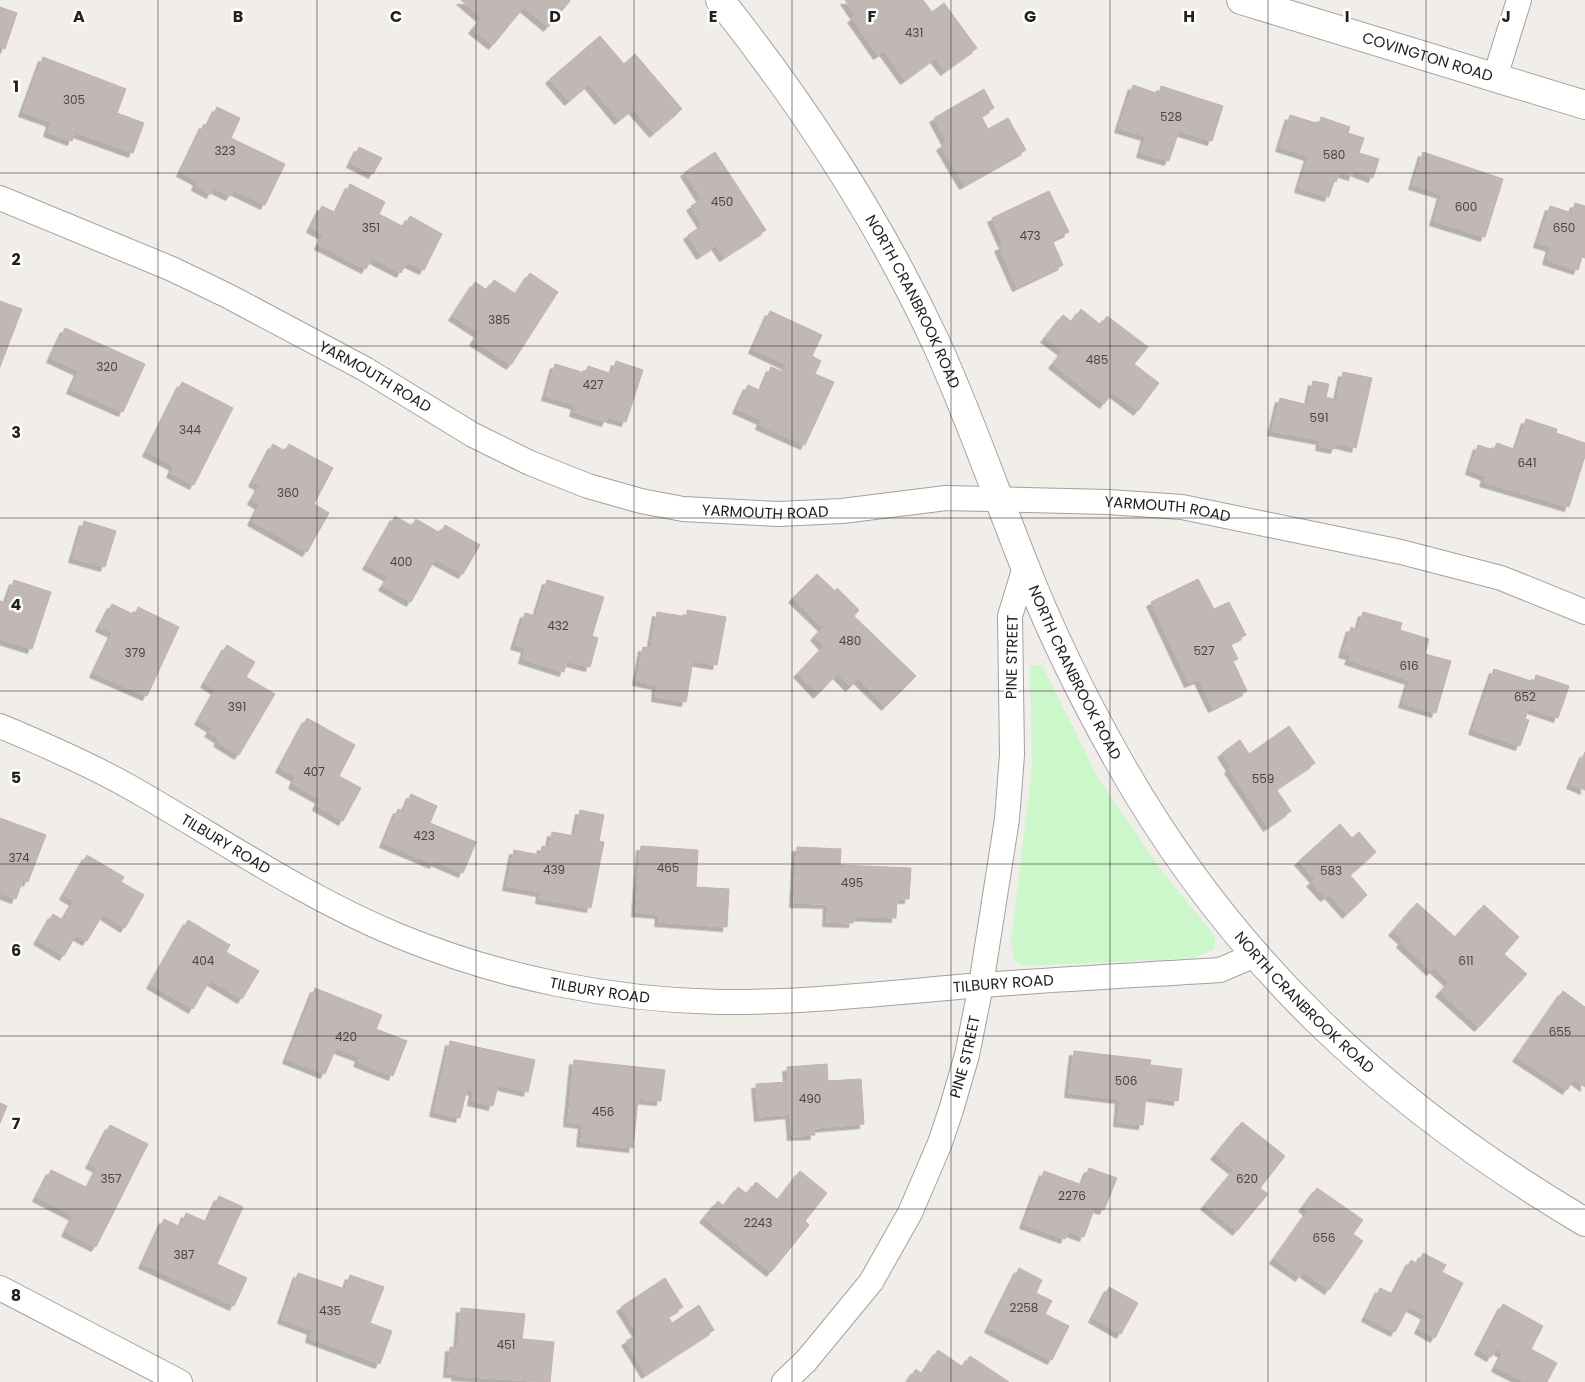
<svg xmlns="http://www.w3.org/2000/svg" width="1585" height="1382" font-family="Poppins,sans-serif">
<defs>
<filter id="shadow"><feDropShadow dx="-4.5" dy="4.5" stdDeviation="0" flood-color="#0004"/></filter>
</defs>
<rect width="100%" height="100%" fill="#f1ede9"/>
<path fill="#ccf7ca" d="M1030,665h12l56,113 64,93 53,65 -1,13 -21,9 -169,8 -10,-5 -3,-18 21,-176z"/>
<g fill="#c1b8b5" stroke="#c2b2ac" filter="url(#shadow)">
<path d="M461,0h108l1,1 -22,26 -24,-20 -31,38 -20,-16 9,-11z"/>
<path d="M845,0h78l9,12 12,-9 33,45 -32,23 -10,-13 -30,22 -21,-29 -6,4 -26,-37 4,-2z"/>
<path d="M0,7l17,6 -12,36 -5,-2z"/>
<path d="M600,36l24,28 11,-10 47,55 -28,24 -21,-24 -14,11 -30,-36 -20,17 -19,-22z"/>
<path d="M43,57l83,32 -9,24 27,10 -11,30 -58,-21 -3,9 -24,-9 3,-10 -28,-10z"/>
<path d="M1133,85l26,9 2,-8 62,20 -11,35 -33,-10 -10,30 -28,-8 5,-17 -27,-8z"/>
<path d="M984,89l10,19 -13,8 7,13 20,-11 18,32 -62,35 -23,-39 6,-4 -13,-24z"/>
<path d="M217,107l23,11 -9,20 54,26 -20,41 -31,-15 -4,6 -16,-8 -3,6 -15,-8 2,-5 -17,-9 23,-48 4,2z"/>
<path d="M1290,115l29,9 2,-7 29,10 -2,6 16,5 -5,15 20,6 -6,19 -19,-7 -1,5 -13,-4 -4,10 -2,-1 -5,16 -30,-9 10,-32 -29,-9z"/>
<path d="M359,147l23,11 -9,16 -22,-11z"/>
<path d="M715,152l51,78 -42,27 -8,-12 -15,10 -13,-20 15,-10 -12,-19 11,-7 -17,-27z"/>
<path d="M1423,152l80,27 -18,58 -51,-16 8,-27 -29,-9z"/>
<path d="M350,184l35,18 -6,12 25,13 6,-11 32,18 -18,36 -17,-8 -6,11 -29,-15 -6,11 -47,-24 5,-10 -13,-7 11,-22 14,7z"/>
<path d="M1049,191l20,41 -17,8 11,25 -46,22 -18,-40 5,-2 -12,-27z"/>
<path d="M1575,203l10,3v52l-3,-1 -4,13 -31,-10 4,-13 -13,-4 12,-37 22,7z"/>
<path d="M530,273l28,19 -47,73 -37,-24 5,-8 -26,-17 22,-34 12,8 7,-10 22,14z"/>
<path d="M0,301l22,8 -22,58z"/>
<path d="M1081,309l20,16 6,-9 41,31 -14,17 25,19 -21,28 -25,-19 -9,12 -51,-40 10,-13 -18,-13 18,-23 9,7z"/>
<path d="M770,311l52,24 -10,21 9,5 -6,13 19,8 -29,63 -45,-20 2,-5 -25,-11 11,-24 13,6 10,-24 12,5 4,-7 -34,-16z"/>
<path d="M65,328l80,36 -22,48 -52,-23 8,-18 -28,-13z"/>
<path d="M616,361l27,9 -17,52 -18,-5 -2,5 -32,-10 2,-7 -30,-9 9,-32 30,9 3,-7 24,8z"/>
<path d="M1343,372l29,6 -16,70 -19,-5 -2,6 -15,-3 1,-6 -49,-9 8,-33 28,7 5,-24 16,3 -3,13 11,3z"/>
<path d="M182,382l51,26 -39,77 -23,-12 3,-7 -27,-14z"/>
<path d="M1526,419l31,10 -1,4 29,10v13l-16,51 -85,-25 2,-6 -16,-6 8,-25 16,5 3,-7 19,7z"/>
<path d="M273,444l12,7 4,-7 44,24 -19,36 15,9 -22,39 -55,-31 8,-16 -8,-5 8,-14 -7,-4z"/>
<path d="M395,516l17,10 4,-7 24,14 5,-8 35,20 -17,29 -28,-15 -24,43 -28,-16 6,-9 -22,-12z"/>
<path d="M84,521l32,10 -11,36 -32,-9z"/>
<path d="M817,574l18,17 2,-3 22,22 -5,6 62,60 -30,30 -28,-27 -8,8 -13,-13 -19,20 -20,-21 26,-27 -9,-10 8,-9 -30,-29z"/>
<path d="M1198,579l16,30 15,-7 17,33 -16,8 8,16 -5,2 14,30 -34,17 -14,-29 -10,4 -38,-81z"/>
<path d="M14,580l37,12 -19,57 -32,-10v-38l6,2z"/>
<path d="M547,580l57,17 -12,39 6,2 -8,29 -23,-6 -3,11 -41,-13 3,-11 -11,-3 10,-32 11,3z"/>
<path d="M112,604l23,11 3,-8 41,20 -32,69 -53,-23 19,-40 -13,-6z"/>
<path d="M687,610l39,7 -9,48 -24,-4 -7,41 -30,-5 1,-12 -20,-4 6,-34 8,1 6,-36 30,5z"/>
<path d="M1363,612l39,11 -2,7 29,9 -4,15 26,7 -15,52 -33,-10 7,-23 -61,-20 2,-5 -8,-2 8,-26 7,3z"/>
<path d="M227,645l28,17 -9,15 29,17 -36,61 -21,-13 2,-3 -11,-7 3,-4 -13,-8 17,-30 -11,-7z"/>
<path d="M1494,669l40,13 2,-7 33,11 -11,32 -29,-10 -4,11 4,1 -9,26 -47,-16z"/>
<path d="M307,718l48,27 -16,31 22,12 -18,33 -26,-15 3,-7 -27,-15 3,-7 -16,-9z"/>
<path d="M1289,726l26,37 -39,26 15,22 -23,16 -39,-58 2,-2 -9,-14 18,-13 9,14z"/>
<path d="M1585,752v38l-14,-6z"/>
<path d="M411,794l26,12 -7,17 46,19 -13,31 -28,-12 -1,3 -50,-21 14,-34 6,2z"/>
<path d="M580,810l24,5 -5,26 5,1 -13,66 -51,-9 1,-7 -34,-6 7,-36 26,5 2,-9 7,2 3,-16 23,4z"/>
<path d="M0,818l46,17 -18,47 -5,-2 -7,19 -16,-6z"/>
<path d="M1340,824l12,14 7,-6 17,20 -26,23 17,20 -20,19 -18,-20 -4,3 -14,-15 4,-3 -16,-18z"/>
<path d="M641,846l57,4 -2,37 33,2 -2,38 -68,-5 1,-8 -24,-2z"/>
<path d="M797,847l44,2 -1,16 71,3 -2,31h-12l-1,19 -42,-2 -1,7 -26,-1 1,-18 -34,-1z"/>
<path d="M87,855l37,22 -3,5 23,13 -19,33 -22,-14 -16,27 -11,-6 -12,21 -26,-16 15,-26 10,6 11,-19 -10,-6z"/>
<path d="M1417,903l38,34 29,-32 35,32 -15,17 23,20 -48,53 -39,-35 9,-10 -15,-14 -3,3 -30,-28 2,-3 -10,-9z"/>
<path d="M188,920l42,25 -4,7 33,19 -17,28 -32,-19 -17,29 -42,-25z"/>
<path d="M315,988l67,27 -6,14 31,12 -14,35 -35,-14 2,-5 -24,-9 -11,26 -38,-15z"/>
<path d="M1563,991l22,16v80l-11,-8 -7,11 -50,-33z"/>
<path d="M450,1041l85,19 -7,32 -30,-7 -5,21 -21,-5 2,-10 -7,-2 -7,29 -26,-6z"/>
<path d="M1074,1051l77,9 -1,5 32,4 -4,32 -32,-5 -3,29 -25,-3 2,-23 -51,-6z"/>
<path d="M574,1060l91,10 -4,31 -23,-2 -5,49 -52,-6 2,-18 -15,-2z"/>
<path d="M827,1064l1,17 33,-2 3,45 -50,4 1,7 -23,1 -2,-22 -31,3 -3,-33 32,-2 -1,-15z"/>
<path d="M0,1103l7,3 -7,17z"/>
<path d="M1242,1122l43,34 -25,32 8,6 -31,37 -32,-26 29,-35 -19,-15z"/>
<path d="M110,1125l38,19 -52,103 -30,-15 8,-16 -37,-19 14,-27 37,18 10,-20 -8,-4z"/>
<path d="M1089,1168l28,10 -13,32 -9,-3 -11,30 -16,-6 -3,8 -41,-15 20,-53 38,14z"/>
<path d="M800,1171l27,22 -22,28 4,4 -38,47 -67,-54 14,-17 6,5 14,-19 9,7 9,-12 22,18z"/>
<path d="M1317,1188l46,32 -10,14 10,7 -34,49 -26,-18 -3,5 -26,-18 34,-48 -5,-4z"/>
<path d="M219,1196l24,11 -26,57 30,14 -13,28 -91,-42 21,-45 17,8 5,-14 21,9z"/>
<path d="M1423,1253l23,12 -4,7 21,11 -28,55 -16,-9 7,-14 -17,-9 -14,26 -29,-15 14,-29 13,6 18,-34 7,4z"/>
<path d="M1019,1268l23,12 -6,13 16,8 -7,13 24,12 -17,34 -63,-32z"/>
<path d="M298,1273l47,16 5,-14 34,12 -14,36 22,8 -12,33 -70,-26 2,-8 -30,-11z"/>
<path d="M665,1278l18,29 -15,9 4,7 27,-18 15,25 -68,44 -20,-33 12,-7 -17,-27z"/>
<path d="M1109,1287l29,16 -17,31 -28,-16z"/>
<path d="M1503,1304l40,22 -12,23 26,14 -10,19h-22l-29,-15 7,-14 -7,-4 -5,8 -12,-7z"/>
<path d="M461,1308l64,6 -3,25 32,3 -4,40 -94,-6v-3h-8l2,-26 8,1z"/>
<path d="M938,1350l25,17 7,-11 39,26h-102l9,-13 6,5z"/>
</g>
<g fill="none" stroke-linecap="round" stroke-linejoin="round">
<defs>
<g id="minor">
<path d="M1495,77l24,-77"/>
<path id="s1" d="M0,198l172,71 56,27 137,73 108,66 57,28 58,23 53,15 42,8 95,5 64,-3 104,-13 162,4 74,5 219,45 100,26 84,34"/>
<path id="s2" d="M0,726c43,18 87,37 128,60 90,51 174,110 271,150 100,41 211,64 320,66 87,1 176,-10 263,-17 79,-6 159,-10 238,-15l35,-15"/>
<path d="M0,1288l180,94"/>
<path id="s3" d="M784,1382l22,-21 65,-79 39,-69 30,-70 11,-33 16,-55 14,-70 26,-166 5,-64 -2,-139 15,-49"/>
</g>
<g id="tertiary">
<path id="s4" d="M720,0c84,106 159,220 216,343 33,72 59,148 88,221 26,67 58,132 93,194 113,202 270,347 468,464"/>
<path id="s5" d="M1241,0l344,105"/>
</g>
</defs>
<use href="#minor" stroke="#a2a2a2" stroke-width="26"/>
<use href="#tertiary" stroke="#a2a2a2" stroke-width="30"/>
<use href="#minor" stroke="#fff" stroke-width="24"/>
<use href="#tertiary" stroke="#fff" stroke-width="28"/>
</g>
<path fill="none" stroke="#212121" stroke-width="1" stroke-opacity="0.55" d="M158,0v1382M317,0v1382M476,0v1382M634,0v1382M792,0v1382M951,0v1382M1110,0v1382M1268,0v1382M1426,0v1382M0,173h1585M0,346h1585M0,518h1585M0,691h1585M0,864h1585M0,1036h1585M0,1209h1585"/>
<g text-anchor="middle" stroke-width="5" stroke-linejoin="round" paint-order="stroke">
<g font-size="12" fill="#494746">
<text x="914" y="37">431</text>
<text x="74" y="104">305</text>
<text x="1171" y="121">528</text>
<text x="225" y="155">323</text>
<text x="1334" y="159">580</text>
<text x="722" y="206">450</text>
<text x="1466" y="211">600</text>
<text x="371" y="232">351</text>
<text x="1564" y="232">650</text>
<text x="1030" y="240">473</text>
<text x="499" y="324">385</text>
<text x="1097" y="364">485</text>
<text x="107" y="371">320</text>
<text x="593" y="389">427</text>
<text x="1319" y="422">591</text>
<text x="190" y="434">344</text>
<text x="1527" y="467">641</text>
<text x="288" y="497">360</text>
<text x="401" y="566">400</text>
<text x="558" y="630">432</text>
<text x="850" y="645">480</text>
<text x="1204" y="655">527</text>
<text x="135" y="657">379</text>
<text x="1409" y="670">616</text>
<text x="1525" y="701">652</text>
<text x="237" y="711">391</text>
<text x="314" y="776">407</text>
<text x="1263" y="783">559</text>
<text x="424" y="840">423</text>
<text x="19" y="862">374</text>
<text x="668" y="872">465</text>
<text x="554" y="874">439</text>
<text x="1331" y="875">583</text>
<text x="852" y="887">495</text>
<text x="203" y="965">404</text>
<text x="1466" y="965">611</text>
<text x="1560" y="1036">655</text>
<text x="346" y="1041">420</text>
<text x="1126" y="1085">506</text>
<text x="810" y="1103">490</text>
<text x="603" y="1116">456</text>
<text x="111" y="1183">357</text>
<text x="1247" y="1183">620</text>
<text x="1072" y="1200">2276</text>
<text x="758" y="1227">2243</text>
<text x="1324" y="1242">656</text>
<text x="184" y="1259">387</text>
<text x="1024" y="1312">2258</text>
<text x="330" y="1315">435</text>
<text x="506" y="1349">451</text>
</g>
<g font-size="15" fill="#212121" stroke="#fff">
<text dy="5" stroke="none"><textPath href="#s5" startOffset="195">COVINGTON ROAD</textPath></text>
<text dy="5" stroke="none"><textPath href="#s4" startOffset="359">NORTH CRANBROOK ROAD</textPath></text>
<text dy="5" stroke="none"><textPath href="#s1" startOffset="416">YARMOUTH ROAD</textPath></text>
<text dy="5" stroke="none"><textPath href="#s1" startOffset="1240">YARMOUTH ROAD</textPath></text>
<text dy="5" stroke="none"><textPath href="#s1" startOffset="836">YARMOUTH ROAD</textPath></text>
<text transform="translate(1012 657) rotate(-89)" y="5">PINE STREET</text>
<text dy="5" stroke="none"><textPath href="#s4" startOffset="764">NORTH CRANBROOK ROAD</textPath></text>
<text dy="5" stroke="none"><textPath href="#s2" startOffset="255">TILBURY ROAD</textPath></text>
<text dy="5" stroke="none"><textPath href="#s2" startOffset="1065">TILBURY ROAD</textPath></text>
<text dy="5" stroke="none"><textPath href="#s2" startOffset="660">TILBURY ROAD</textPath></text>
<text dy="5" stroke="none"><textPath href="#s4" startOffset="1169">NORTH CRANBROOK ROAD</textPath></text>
<text dy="5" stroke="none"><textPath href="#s3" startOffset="378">PINE STREET</textPath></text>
</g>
</g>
<g font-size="16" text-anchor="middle" font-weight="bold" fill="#212121" stroke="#fff" stroke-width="5" stroke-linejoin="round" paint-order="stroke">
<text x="79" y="22">A</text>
<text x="238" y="22">B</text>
<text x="396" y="22">C</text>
<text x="555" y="22">D</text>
<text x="713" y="22">E</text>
<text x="872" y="22">F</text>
<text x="1030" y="22">G</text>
<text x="1189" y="22">H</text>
<text x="1347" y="22">I</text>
<text x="1506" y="22">J</text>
<text x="16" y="92">1</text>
<text x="16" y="265">2</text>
<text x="16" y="438">3</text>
<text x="16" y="610">4</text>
<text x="16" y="783">5</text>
<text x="16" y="956">6</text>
<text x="16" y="1129">7</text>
<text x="16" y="1301">8</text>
</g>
</svg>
